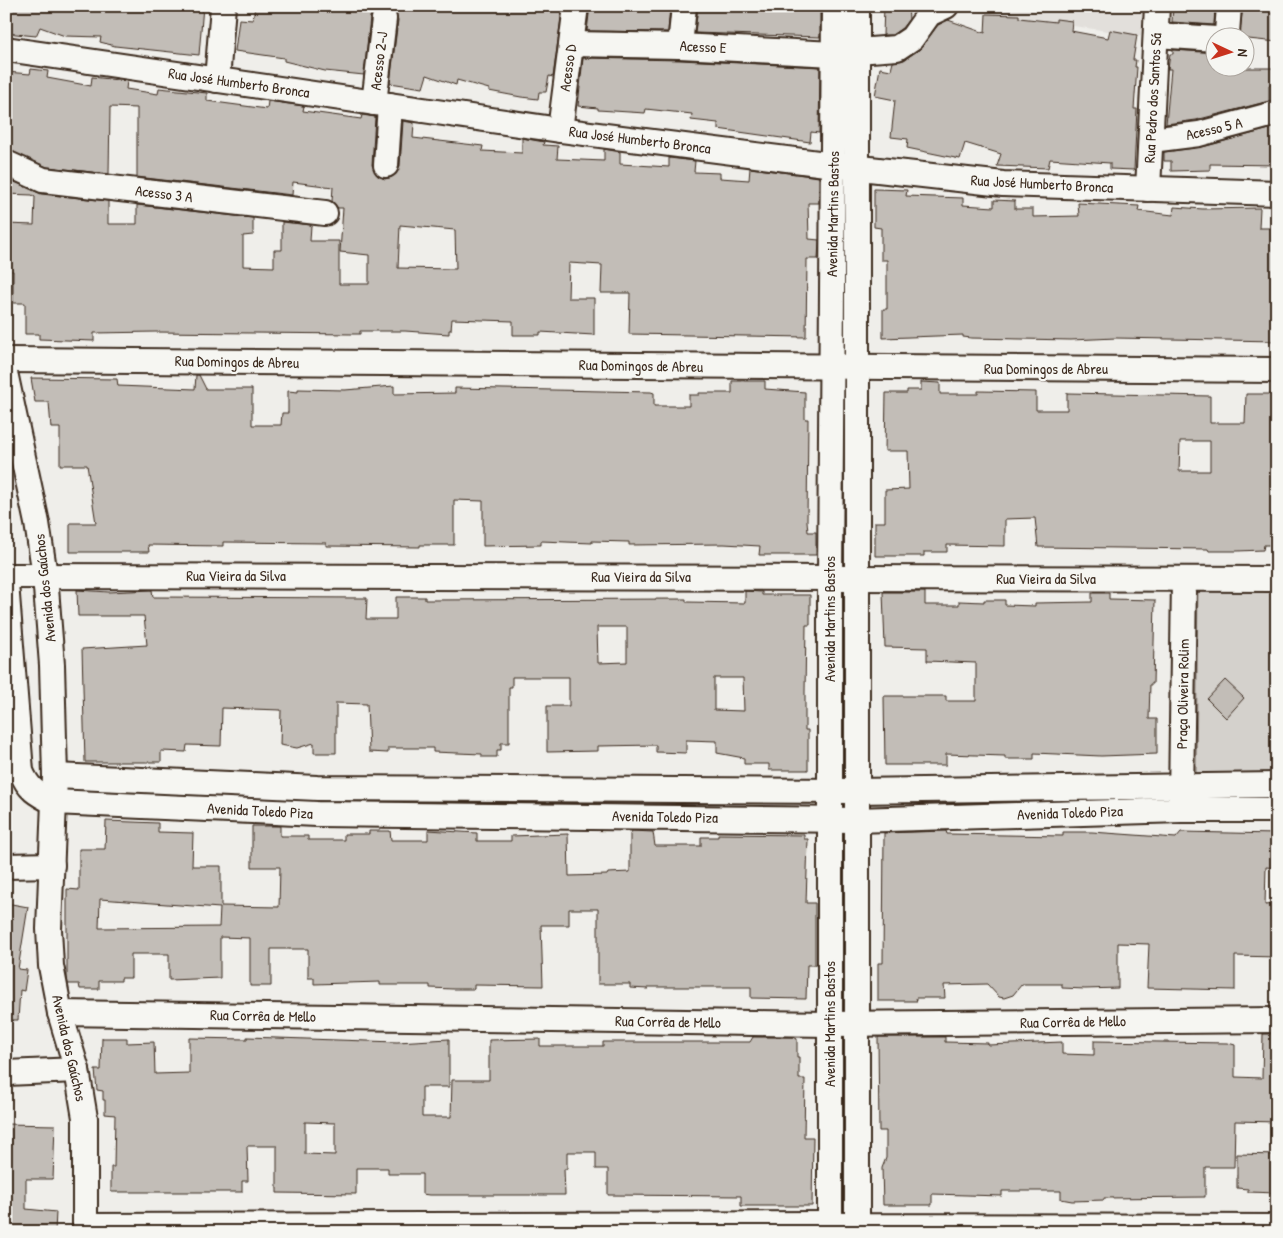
<svg xmlns="http://www.w3.org/2000/svg" width="1283" height="1238" font-family="'Patrick Hand',sans-serif">
<rect width="100%" height="100%" fill="#efeeea"/>
<filter id="ink" filterUnits="userSpaceOnUse"><feTurbulence type="fractalNoise" baseFrequency=".02" numOctaves="2"/><feDisplacementMap in="SourceGraphic" scale="10" xChannelSelector="R" yChannelSelector="G"/><feConvolveMatrix kernelMatrix="1 2 1 2 8 2 1 2 1" color-interpolation-filters="sRGB"/></filter>
<g filter="url(#ink)">
<path fill="#e2dfdb" d="M971,6h173l-2,30 -172,-25z"/>
<path fill="#d4d1cc" stroke="#887e75" d="M1198,585l79,1v194l-81,-1z"/>
<g fill="#c2bdb7" stroke="#3b2a1e" fill-rule="evenodd">
<path d="M6,6h197l-4,49 -84,-9 -15,-4 1,-5 -36,-1 -25,-9 -4,9 -30,-3z"/>
<path d="M255,6h124l-6,4 -3,7 -6,58 -39,-4 -41,-10v-3l-49,-7 4,-32 14,1z"/>
<path d="M388,6h132l42,5 -9,66 -4,-1 -3,16h-7l-1,7 -17,-2 -32,-6v-2l-32,-9 -1,5 -29,-10 -4,13 -33,-5 8,-63 -2,-7z"/>
<path d="M590,6h80l-2,26 -81,-1z"/>
<path d="M698,6h122v31l-125,-4z"/>
<path d="M884,6h24l1,13 -7,9 -10,7h-9z"/>
<path d="M1173,6h42l-1,19 -42,-3z"/>
<path d="M1243,6h34v36l-38,-4z"/>
<path d="M986,14l33,1v3l37,4v-3l16,2 -1,10 37,7 2,-8 27,5 -4,25h3l-1,7h2l-3,42h3l-3,61 -24,-1v-6l-60,-4 -2,9 -51,-2 4,-12 -36,-11 -5,16 -53,-11 1,-9 -17,-2 4,-37 -20,-4 5,-28 11,2 2,-8 11,-2 16,-11 18,-24 10,-5 37,13z"/>
<path d="M1173,50l43,3 -1,15h62v17h-8v16l-73,19 -30,4 5,-55h-3l2,-15h3z"/>
<path d="M583,58l97,2 140,7 -1,66 -8,-1 -1,10 -92,-13v-6l-27,-3 1,-6 -46,-5 -1,4 -47,-3v-2l-20,-2z"/>
<path d="M31,69l17,2 -1,7 44,8 1,-9 35,4 -1,8 32,5 1,-6 48,5v8l60,8 1,-8 36,5 -1,5 58,8 1,-4 13,2 -3,48 6,11 7,3 7,-2 8,-11 3,-45 11,2 -1,15 70,8 -1,5 40,2v-15l22,4 -1,3 15,1 -1,13 47,2v-12l16,3v12l49,3v-9l26,3 -1,11 26,1v5l29,2 1,-12 69,9v26h-11l1,36 10,1 -1,19h-11l-1,78 -177,-3 1,-41h-29l1,-28 -33,-2 -1,35h26v37l-54,-3v3h-27v-14l-61,-2 -1,11h-2v4l-44,-3h-45v3h-7l-198,-2 -61,1v8l-55,-2v-5h-14v-31h-12v-32h-6l-1,-47 28,1 1,-28 -3,-2 -26,-1v-16l35,16 67,7v23h29v-19l116,13v17l-10,1v30l31,1v-17h8v-28l29,3 -1,16h29v43h30v-29l-29,-3 3,-44h-5l-6,-7 1,-14 -40,-5 -1,13 -155,-18v-69l-27,-1 -1,67 -62,-7 -41,-17 5,-32 -5,-1v-45l24,2zM400,225l55,5 1,39 -58,-1z"/>
<path d="M1277,127v38l-67,-1v6l-39,1v-10h-7v-9l38,-5z"/>
<path d="M874,189l33,1 -1,6 57,2v7l31,2v-7l21,1v8h18v8l46,-1 -1,-13 61,3 -1,5 35,4 1,-8 29,2 57,-1 -1,20h18v113l-161,-3 -45,2 -100,-2 -8,-1v-2l-80,3v-29h4v-49h-6v-32l-7,-1z"/>
<path d="M196,375h3l7,14h46v36h29l1,-12h6v-22l10,1v-3l47,1 49,-4v8l61,-1v-5l196,4 3,1v13h35v-11h10v-2h33v-12h33v8l40,3v27h3l-1,102 1,11h8v23h-57l1,-9 -36,-2 -95,1v-3l-37,-1v2l-51,-2v4l-58,1v-45l-29,-1v45h-34v2l-94,-1v-3l-103,-1v4l-75,-1 1,7h-79v-29h26l-9,-58h-27v-37h-9l-2,-26h-14l-4,-24 86,1 1,7 77,3z"/>
<path d="M921,382l19,1v11h38v-3l58,1v18h31v-17l143,3v27h35l1,-29h31v151h-13l-1,5 -26,1h-28l-1,-2 -170,-2 -3,-29 -30,1v27l-58,-1v7h-23v4h-49v-34h10v-32l24,-1 -1,-38h-23l1,-58h21v-3h14zM1180,441h30v30h-31z"/>
<path d="M77,590l32,2 43,-2 1,7 214,1 -1,21h30v-22h29v3l261,-1v3l59,1v-12l17,1v3h48v30h-4l-1,67v38h3v40h-39v-6h-25v-6l-27,-5v-12l-31,-1v13l-30,-1v-7l-58,1v5l-51,1v-46h22v-29h-57v10h-3v56h-8v7h-4v7h-15v-3l-49,-2v-4h-45v5l-19,-1 -2,-48 -31,-1v50h-22v-10l-17,5 -17,-3 1,-35 -59,-2 -1,38 -34,-1 -1,7 -25,-1v11h-76l-3,-113 65,-4 -3,-29h-66zM597,627h30v35l-29,1zM714,678h29l1,33 -30,-1z"/>
<path d="M883,592h42v13h34v-4l25,1v-2h21v5l30,1v-3l57,-1v-9h17v6l46,1 -2,84h-3l-1,35h8v35l-56,2 -67,-3v6h-29v-3l-59,-2v11h-61l-1,-69h62v5h30v-38l-49,-2v-13l-42,-1z"/>
<path d="M1225,680l19,18 -18,20 -19,-19z"/>
<path d="M106,821l52,2v9l35,1 -1,33h29v40l58,1 1,-40h-28v-41h28v10h28v4h36v-6h25v-3h21l1,9h37v-10l49,3v8h34v-5l57,-2 1,42 38,-1 1,-2 22,-1v-38l2,-3 21,1 2,14h46v-9h17v-3l86,1v4h4l-2,64h9v62h-8l-1,34 -55,-1v-11h-103v2l-18,-1v-4h-32v-75h-29v16h-28l2,61 -69,-1v4h-21l-23,-1v-3h-50v-3l-66,2v-6h-6v-29h-37v37h-21v-48l-30,-1v41l-51,2v-26h-38v24h-10v3h-22v8h-19l-1,-5h-11l-1,-7v-88l12,1v-41h26zM100,899l120,9 -1,19 -120,1z"/>
<path d="M946,831l1,3 116,2v-4h29l84,6 5,-6 96,2v34l-11,-1 -1,38 12,-1v53l-42,-1v34l-88,-2 2,-44 -31,-1v45l-33,1 -23,-1v-4h-40l-9,11 -9,3 -5,-1 -12,-13 -43,1 1,13h-29l1,3h-39v-38h5l1,-130z"/>
<path d="M6,903l22,4 -10,62 9,1 -3,21 -4,-1 -2,30h-12z"/>
<path d="M1263,1034h14v88l-42,-1 -1,46h-29v30l-101,1v2l-32,1 -11,-2v-8h-59v5l-70,-2v11h-49l-1,-37 4,-10v-27h-7l-1,-94h67v5l43,1v2l74,-3v12l32,1v-14l134,2 7,2v32l27,1z"/>
<path d="M247,1037l150,5 52,-3v48h-27v30h29l1,-37h37v-40l51,-1v7h63v-4h147l3,-5h41l3,2v18h2v22h6l-1,58h9l-1,69h-71v-10l-133,-1v-26h-12v-17h-29v17h-3l1,26h-136l-7,-1v-20h-34v-6h-32v26l-79,-1v-47h-30l1,35h-6v11h-131v-25h3l1,-52 -10,-1v-14h-2v-9l-6,-1 -2,-20h6l1,-32h25v5l27,-1 1,32 34,-1v-35l58,1zM305,1122l30,1v32l-30,-1z"/>
<path d="M6,1124l49,1 -2,54h-27v30l30,3 -1,20h-49z"/>
<path d="M1237,1154l40,1v38l-29,-1v-3l-11,-1z"/>
</g>
<g fill="none" stroke-linecap="round" stroke-linejoin="round">
<defs>
<g id="minor">
<path d="M857,6v1226"/>
<path d="M1156,35l60,4"/>
<path d="M1223,38l4,-5 2,-27"/>
<path d="M572,44l108,2 154,8"/>
<path d="M680,46l4,-40"/>
<path d="M6,49l554,81 274,35 169,19 274,9"/>
<path d="M857,51l40,-3 15,-10 17,-24 17,-8"/>
<path d="M217,80l6,-74"/>
<path d="M374,103l10,-84"/>
<path d="M560,130l16,-124"/>
<path d="M1151,140l48,-6 78,-21"/>
<path d="M6,163l37,17 282,33"/>
<path d="M386,165l4,-60"/>
<path d="M1148,189l9,-183"/>
<path d="M6,360l1271,10"/>
<path d="M6,377l31,146 8,52 7,90 3,111 -6,153 2,37 9,47 17,57 8,48v114"/>
<path d="M6,576l1271,3"/>
<path d="M6,583l15,188c7,18 16,23 33,31l263,12 539,6 325,-10h96"/>
<path d="M55,776l262,12 538,3 422,-6"/>
<path d="M1181,800l3,-221"/>
<path d="M6,866l46,-1"/>
<path d="M60,1013l770,11 447,-4"/>
<path d="M6,1073l71,-3"/>
<path d="M85,1226l745,-2 27,2 420,1"/>
<path d="M830,1232v-654l4,-572"/>
</g>
</defs>
<use href="#minor" stroke="#3b2a1e" stroke-width="28"/>
<use href="#minor" stroke="#f6f6f2" stroke-width="24"/>
</g>
</g>
<g text-anchor="middle" stroke-width="4.5" stroke-linejoin="round" paint-order="stroke">
<g font-size="15" fill="#3b2a1e" stroke="#f6f6f2">
<text transform="translate(703 47) rotate(3)" y="5">Acesso E</text>
<text transform="translate(379 61) rotate(-83)" y="5">Acesso 2-J</text>
<text transform="translate(568 68) rotate(-82)" y="5">Acesso D</text>
<text transform="translate(239 83) rotate(8)" y="5">Rua José Humberto Bronca</text>
<text transform="translate(1153 98) rotate(-87)" y="5">Rua Pedro dos Santos Sá</text>
<text transform="translate(1214 129) rotate(-13)" y="5">Acesso 5 A</text>
<text transform="translate(640 140) rotate(7)" y="5">Rua José Humberto Bronca</text>
<text transform="translate(1042 184) rotate(3)" y="5">Rua José Humberto Bronca</text>
<text transform="translate(164 194) rotate(7)" y="5">Acesso 3 A</text>
<text transform="translate(833 214) rotate(-89)" y="5">Avenida Martins Bastos</text>
<text transform="translate(237 362) rotate(1)" y="5">Rua Domingos de Abreu</text>
<text transform="translate(641 366) rotate(1)" y="5">Rua Domingos de Abreu</text>
<text x="1046" y="374">Rua Domingos de Abreu</text>
<text x="236" y="581">Rua Vieira da Silva</text>
<text x="641" y="582">Rua Vieira da Silva</text>
<text x="1046" y="584">Rua Vieira da Silva</text>
<text transform="translate(45 588) rotate(-96)" y="5">Avenida dos Gaúchos</text>
<text transform="translate(830 619) rotate(-90)" y="5">Avenida Martins Bastos</text>
<text transform="translate(1183 694) rotate(-89)" y="5">Praça Oliveira Rolim</text>
<text transform="translate(260 811) rotate(3)" y="5">Avenida Toledo Piza</text>
<text transform="translate(1070 813) rotate(-2)" y="5">Avenida Toledo Piza</text>
<text transform="translate(665 817) rotate(1)" y="5">Avenida Toledo Piza</text>
<text transform="translate(263 1016) rotate(1)" y="5">Rua Corrêa de Mello</text>
<text transform="translate(668 1022) rotate(1)" y="5">Rua Corrêa de Mello</text>
<text transform="translate(1073 1022) rotate(-1)" y="5">Rua Corrêa de Mello</text>
<text transform="translate(830 1024) rotate(-90)" y="5">Avenida Martins Bastos</text>
<text transform="translate(69 1048) rotate(77)" y="5">Avenida dos Gaúchos</text>
</g>
</g>
<rect width="1283" height="1238" fill="none" stroke="#f6f6f2" stroke-width="25"/>
<rect x="12" y="12" width="1258" height="1213" fill="none" stroke="#3b2a1e" stroke-width="2" filter="url(#ink)"/>
<g transform="translate(1230 52) rotate(94)"><circle r="24" fill="#f6f6f2" stroke="#aba49d"/>
<path d="M0-4L9 19L0 12L-9 19Z" fill="#c8321e"/>
<text y="-8" font-size="14" font-weight="bold" text-anchor="middle" fill="#3b2a1e">N</text>
</g>
</svg>
